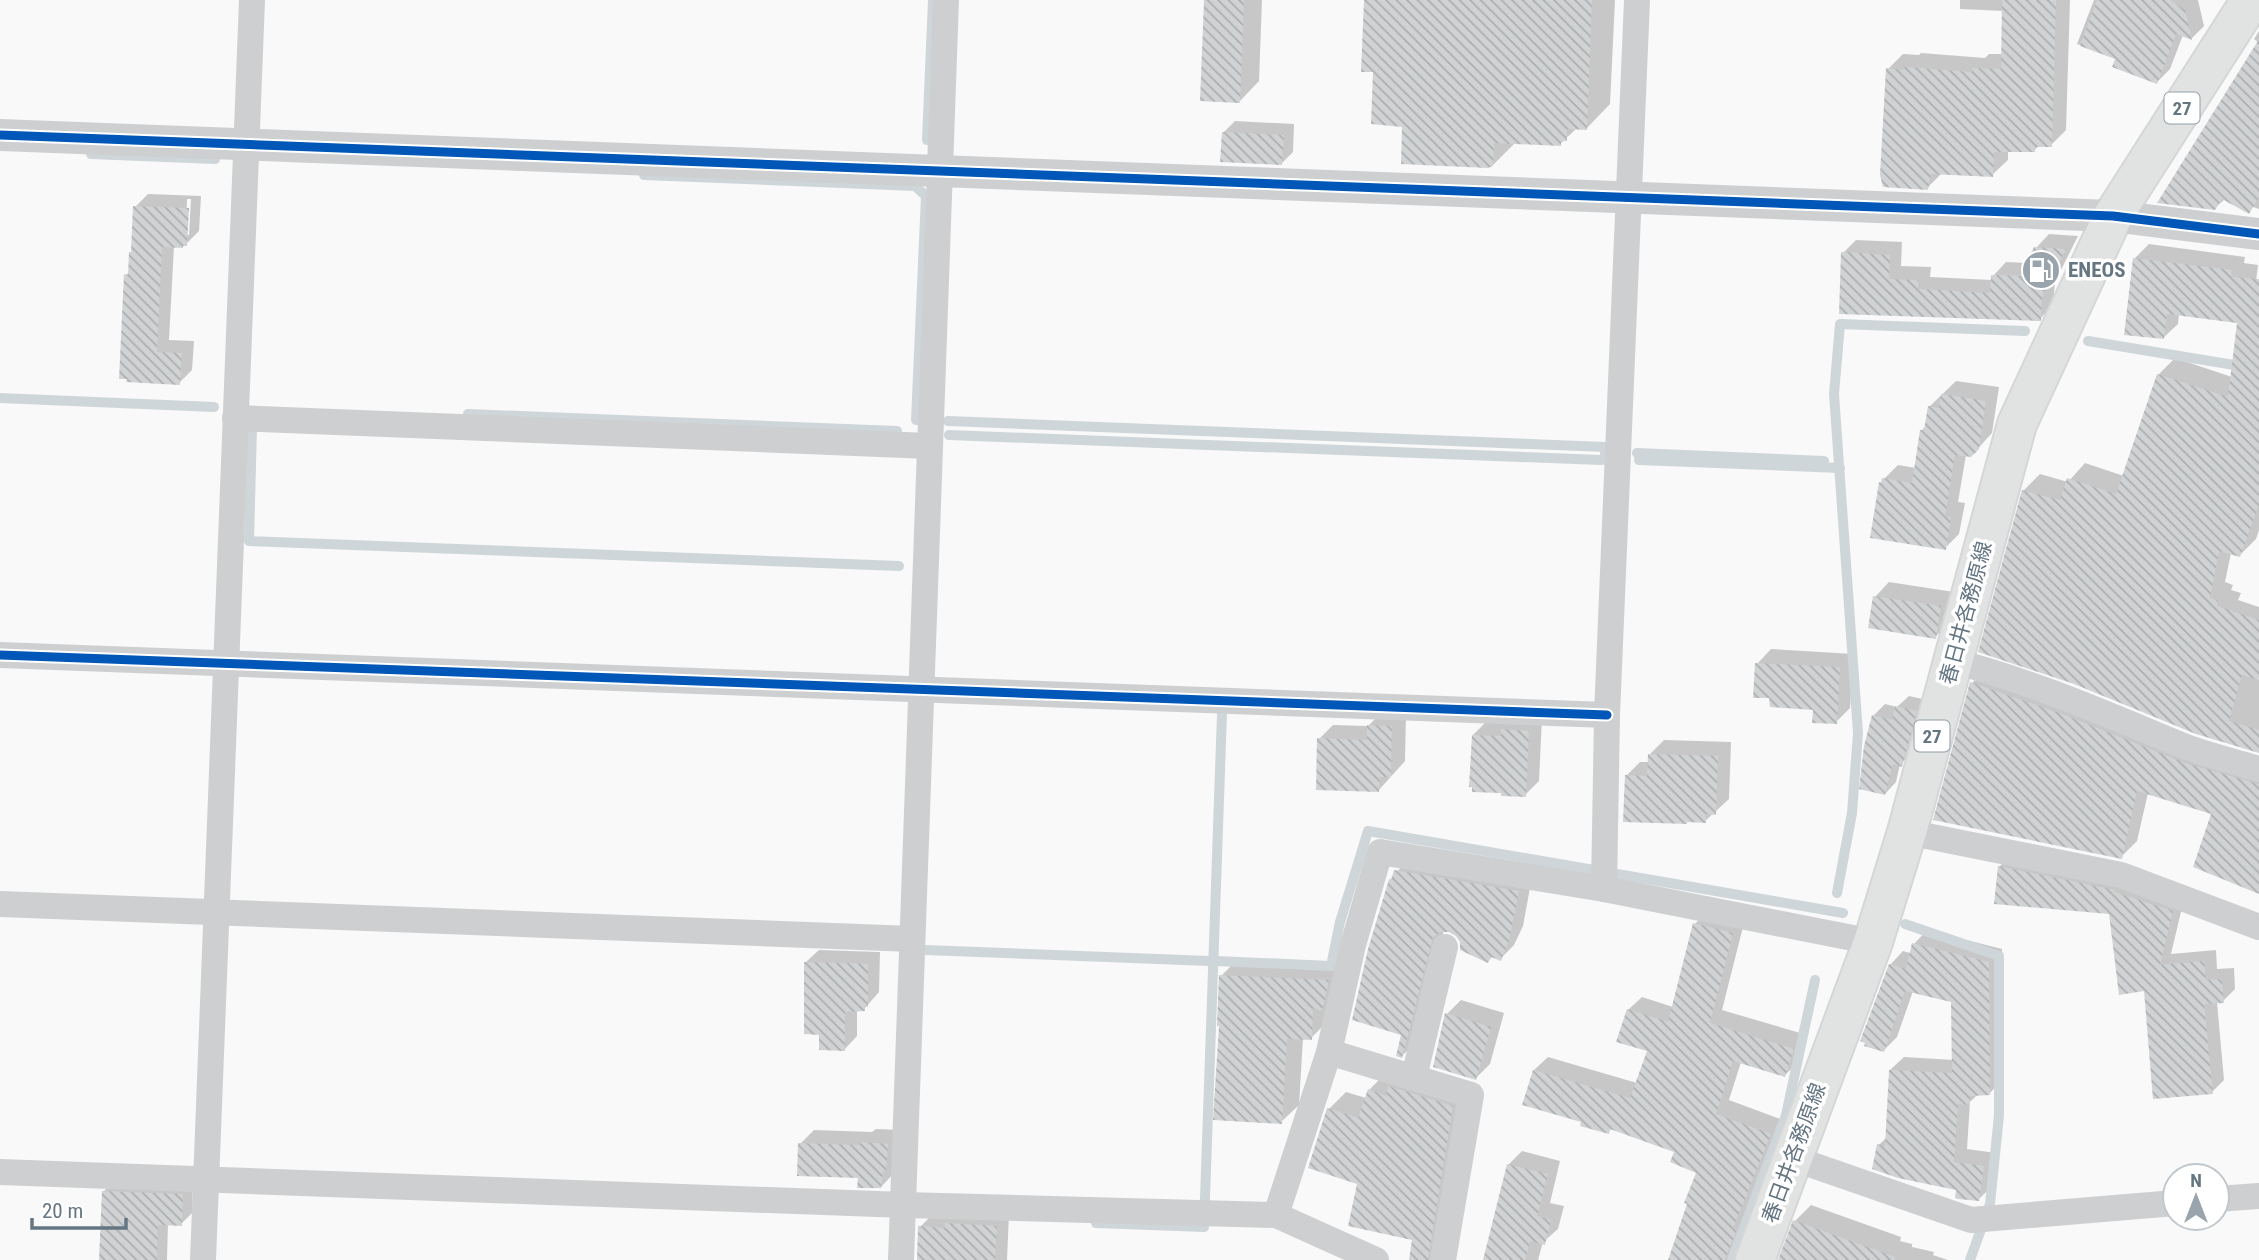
<svg xmlns="http://www.w3.org/2000/svg" width="2259" height="1260" font-family="'Roboto Condensed','Noto Sans JP',sans-serif">
<defs>
<pattern id="building-back-hatch" width="6" height="6" patternUnits="userSpaceOnUse" patternTransform="scale(1.75)"><rect width="6" height="6" fill="#d0d2d3"/><path d="M-1 5l2 2M0 0l6 6M5-1l2 2" fill="none" stroke="#acafb1"/></pattern>
</defs>
<rect width="100%" height="100%" fill="#f9f9f9"/>
<g fill="#0003" fill-rule="evenodd">
<path d="M1206,0h56l-3,81 -19,20z"/>
<path d="M1366,0h249l-5,104 -24,25 -9,-1 -17,16 -44,-2 -23,23 -89,-40 -29,-54z"/>
<path d="M1960,0h110l-4,130 -15,15h-12l-5,6 -26,-1v10l-16,15 -50,-2 -15,15 -39,-119 15,-15 16,1 2,-2 64,5 4,-4h14l1,-43 -44,-2z"/>
<path d="M2094,0h104l6,26 -12,12 -9,-3 -13,34 -13,13 -39,-24 -41,-14z"/>
<path d="M2259,31v178l-6,-2 -5,5 -23,-13 -10,9 44,-165 -5,-4z"/>
<path d="M1235,121l59,3 -1,28 -11,11 -59,-30z"/>
<path d="M148,194l53,2 -2,35 -13,13 -12,2 -5,94 25,1 -2,29 -13,13 -50,-3 -3,-105 4,-3 3,-22 2,-43zM187,199h4l-2,36h-3z"/>
<path d="M2049,234l29,2 -23,46 -2,23 -13,14 -200,-7 3,-59 13,-13 46,2 -1,24 30,1 -1,10 62,3 1,-4 13,-14 22,1 8,-15z"/>
<path d="M2149,244l96,13 -1,6 14,2 -5,42 -74,7 -1,10 -15,14 -28,-80z"/>
<path d="M2175,358l57,19 27,-17v170l-3,9 -16,16 -9,-2 -6,29 8,3 -2,5 10,3 -3,7 21,7v144l-63,-19 -172,-242 16,-16 28,8 17,-19 39,13 35,-102z"/>
<path d="M1956,381l43,6 -7,46 -21,23 -5,-1 -8,47 7,1 -6,31 -14,14 -65,-65 18,-18 18,3 6,-38 4,-4 3,-19z"/>
<path d="M1889,582l65,10 -5,31 -14,14 -60,-40z"/>
<path d="M1771,649l83,5 -4,54 -14,14 -21,-14 -45,-11 -13,-33z"/>
<path d="M1988,667l271,98v127l-46,-79 -65,-20 -11,48 -16,16 -149,-174z"/>
<path d="M1909,696l18,4 -14,53 -13,11 -4,18 -11,12 -12,-78 12,-12 12,3z"/>
<path d="M1383,711l23,1 -1,49 -27,30 -59,-52 14,-14 35,1z"/>
<path d="M1542,717l-3,64 -14,14 -22,-4 -30,-56 14,-14z"/>
<path d="M1664,740l67,2 -2,57 -24,22 -79,-45 14,-14h9l1,-8z"/>
<path d="M2011,855l173,44 -13,55 45,-4 1,19 17,-1 1,21 -12,12 -6,1 7,78 -12,12 -67,-103 -34,-77 -112,-45z"/>
<path d="M1410,857l122,20 -9,49 -9,19 -14,14 -7,-3 -5,5 -26,-20 -4,-6 -14,-5 -28,112 -14,14 1,-22 -13,-154z"/>
<path d="M1708,910l37,9 -23,91 85,25 -9,27 -13,13 -44,-13 -12,38 54,20 -37,94 4,2 -17,44h-64l29,-88 -22,-21 -64,-23 -4,4 -25,-11 -49,-51 14,-13 89,26 12,-33 -21,-40 14,-13 31,10 22,-83z"/>
<path d="M1927,930l75,19v131l-13,14h-11l-8,8 -3,47 29,4 -4,33 -13,13 -100,-54 8,-8 3,-67 14,-13 50,3 -1,-59 -40,-10 -16,46 -13,13 6,-85 13,-14 7,2 4,-9z"/>
<path d="M819,950l61,2 -1,40 -15,17 -7,1v26l-12,13 -24,-16 -15,-71z"/>
<path d="M1238,959l107,4 -17,58 -17,17h-8l-4,67 -18,17 -60,-98v-48z"/>
<path d="M1461,1000l43,13 -14,51 -14,14 -29,-64z"/>
<path d="M1386,1073l83,16 -22,171h-36l3,-22 -54,-55 -31,-74 17,-17 20,6 3,-8z"/>
<path d="M876,1129l26,1 -7,42 -14,15 -81,-43 14,-14 58,2z"/>
<path d="M1522,1151l38,10 -10,42 14,3 -6,23 -15,13 -5,18h-53l23,-95z"/>
<path d="M114,1181l79,3 -1,29 -11,11 -13,-1 -1,37h-66l2,-68z"/>
<path d="M1811,1205l90,32 -1,4 12,3v3l22,5 -1,3 15,5h-169l16,-39z"/>
<path d="M933,1214h76l-2,46h-89l2,-33z"/>
</g>
<g fill="none" stroke-linecap="round" stroke-linejoin="round">
<g stroke="#ced6d9" stroke-width="10">
<path d="M927,140l6,-140"/>
<path d="M91,154l124,5"/>
<path d="M644,175l271,11 11,10 -10,224h4"/>
<path d="M2088,341l171,28"/>
<path d="M0,398l214,9"/>
<path d="M468,414l429,17"/>
<path d="M948,421l657,26v13"/>
<path d="M252,427l-3,114 650,25"/>
<path d="M949,435l652,25"/>
<path d="M1637,453l187,8"/>
<path d="M1639,460l201,8"/>
<path d="M1837,893l15,-80 6,-80 -24,-339 6,-70 185,7"/>
<path d="M1905,924l94,32v159l-9,89 -20,56"/>
<path d="M925,950l284,11"/>
<path d="M1216,961l115,5 9,-44 28,-91 475,82"/>
<path d="M1096,1223l108,4 18,-513"/>
<path d="M1732,1260l54,-145 29,-135"/>
</g>
</g>
<g fill="url(#building-back-hatch)">
<path d="M1204,0h40l-4,103 -40,-2z"/>
<path d="M1364,0h228l-5,130 -20,-1v12h-6v5l-67,-3 -1,23 -5,2 -87,-4 1,-37 -31,-3 2,-52h-12z"/>
<path d="M2002,0h54l-4,147h-17v5h-41l-1,25 -62,-3 -3,16 -45,-3 -3,-12 6,-107 18,2v-3l68,5v-4l29,1z"/>
<path d="M2097,0h73l15,10 7,30 -16,-6 -19,50 -45,-17 3,-8 -35,-13z"/>
<path d="M2259,39v158l-10,17 -27,-15 -7,11 -58,-7z"/>
<path d="M1222,132l62,3 -2,30 -62,-3z"/>
<path d="M133,206l56,2 -2,38h-4v2l-21,-1 -5,105 25,1 -2,32 -54,-3 1,-3h-8l5,-105 4,1 1,-23h2z"/>
<path d="M2034,247l32,2 -24,48 -1,24 -202,-7 2,-62 49,3 -1,24 29,1v9l72,4 1,-18 29,1z"/>
<path d="M2133,258l99,12 -1,7 28,2v225l-19,53 -21,-6 -9,47 8,2 -1,6 42,14v60l-17,-5 -13,46 30,9v23l-63,-19 -122,-50 -96,-32 44,-162 38,10 7,-22 49,16 41,-120 71,23 9,-74 -70,-9 -3,25 -40,-4z"/>
<path d="M1941,394l45,7 -7,48 -8,8 -16,-2 -10,61 6,1 -5,33 -76,-12 9,-56 2,1 1,-5 30,5 8,-53h4l4,-24 10,2z"/>
<path d="M1873,596l68,10 -5,33 -68,-11z"/>
<path d="M1755,663l85,4 -3,57 -25,-1 1,-13 -43,-3 -1,-9h-16z"/>
<path d="M1970,682l92,32 123,49 74,21v110l-66,-27 18,-53 -74,-23 -15,68 -189,-39z"/>
<path d="M1895,706l22,5 -15,56 -9,-3 -8,31 -26,-6 5,-43 8,-31 20,5z"/>
<path d="M1367,725l25,1 -1,51h-11l-1,15 -63,-2 1,-52 50,2z"/>
<path d="M1501,729l28,2 -3,66 -25,-1v-3l-29,-1v-5h-3l3,-52 29,1z"/>
<path d="M1648,754l70,2 -2,59 -10,-1v9l-19,-1v2l-64,-2 2,-47 22,1z"/>
<path d="M1998,866l117,24 -1,2 59,19 -13,54 44,-4 2,19 16,-1 2,24 -20,1 9,90 -60,5 -9,-108 -25,4 -10,-81 -115,-10z"/>
<path d="M1394,870l125,21 -10,50 -8,20 -10,-4 -3,6 -28,-13v-8l-4,-6 -7,-4h-8l-8,5 -31,121 -6,-2 5,-21 -49,-15 16,-71 21,-70 2,1z"/>
<path d="M1693,923l40,10 -23,90 84,26 -9,28 -52,-16 -17,53 55,20 -38,94 4,1 -12,31h-57l19,-56 -3,-1 12,-30 -26,-11 4,-10 -64,-23 -1,5 -29,-8 1,-4 -59,-17 11,-35 97,28 17,-47 -31,-9 11,-33 41,13z"/>
<path d="M1912,943l77,19 1,133 -20,1v9l-12,-1 -4,58 30,4 -5,35 -21,-2 -3,-1 1,-8 -58,-12 -26,-9 5,-25 8,2 4,-76 63,3 -1,-71 -46,-11 -21,61 -20,-6 1,-3 -5,-2 29,-77 17,5z"/>
<path d="M804,962l64,2v43l-3,-1v5l-20,1v39l-26,-1v-15l-15,-1z"/>
<path d="M1219,975l110,5 -7,31 -9,-3 -1,32 -25,-1 -5,85 -69,-4 6,-94h-2z"/>
<path d="M1445,1013l46,14 -15,53 -43,-13z"/>
<path d="M1388,1086l65,20 -25,154h-19l3,-20 -64,-14 9,-42 -49,-16 19,-60 31,10 10,-29 18,7z"/>
<path d="M860,1142l28,2 -2,28 -3,-1 -2,17h-24l1,-10 -61,-2 1,-33 62,2z"/>
<path d="M1507,1164l41,10 -11,42 14,4 -6,25 -15,-4 -5,19h-42z"/>
<path d="M102,1191l81,3 -1,32 -24,-1 -1,35h-58z"/>
<path d="M1793,1220l102,37v3h-117z"/>
<path d="M945,1223l52,3 -2,34h-78l1,-34 27,2z"/>
</g>
<g fill="none" stroke-linecap="round" stroke-linejoin="round">
<defs>
<path id="primary" d="M1755,1260l118,-318 34,-110 110,-408 96,-208 138,-216"/>
</defs>
<use href="#primary" stroke="#d5d6d7" stroke-width="42"/>
<g stroke="#cecfd0" stroke-width="26">
<path d="M235,418l694,28"/>
<path d="M0,655l1607,60"/>
<path d="M1953,661c78,20 153,53 228,84 25,10 52,16 78,24"/>
<path d="M1907,832l214,43 138,52"/>
<path d="M1604,889l3,-174 30,-715"/>
<path d="M0,904l912,35"/>
<path d="M1329,1052l142,43 -28,165"/>
<path d="M1414,1077l31,-130"/>
<path d="M1792,1158l179,62 204,-17"/>
<path d="M0,1172l904,33 372,10 100,45"/>
<path d="M2217,1199l42,-3"/>
<path d="M1276,1215l53,-163 24,-107 27,-93 224,37 269,53"/>
<path d="M203,1260l49,-1260"/>
<path d="M901,1260l45,-1260"/>
</g>
<path stroke="#cecfd0" stroke-width="32" d="M0,135l2113,81 146,18"/>
<use href="#primary" stroke="#e1e2e2" stroke-width="38"/>
<defs>
<g id="cycleway">
<path d="M0,135l2113,81 146,18"/>
<path d="M0,655l1607,60"/>
</g>
</defs>
<use href="#cycleway" stroke="#fff" stroke-width="13"/>
<use href="#cycleway" stroke="#0057b8" stroke-width="9"/>
</g>
<defs>
<symbol id="fuel-disc" viewBox="-11 -11 22 22"><circle r="9.5" fill="#99a4ac" stroke="#fff"/><path d="M-5.5-6h7V0h2V4h1.3V-2.5L3-4.5l.8-.8L6-3V5H2.5V1h-1V6h-7ZM-4.2-4.7v3.2H.2V-4.7Z" fill="#fff"/></symbol>
</defs>
<g fill-rule="evenodd">
<use href="#fuel-disc" x="2019" y="248" width="44" height="44"/>
</g>
<g text-anchor="middle" stroke-width="7" stroke-linejoin="round" paint-order="stroke">
<g fill="#fff" stroke="#939fa8" stroke-width="2">
<rect x="2164.5" y="92.5" width="35" height="31" rx="5"/>
<rect x="1914.5" y="720.5" width="35" height="31" rx="5"/>
</g>
<g font-size="19" font-weight="bold" fill="#657683">
<text x="2182" y="115">27</text>
<text x="1932" y="743">27</text>
</g>
<g font-size="21" font-weight="bold" fill="#657683" stroke="#fff" text-anchor="start">
<text x="2068" y="277">ENEOS</text>
</g>
<g font-size="21" fill="#657683" stroke="#fff">
<text transform="translate(1966 613) rotate(-75)" y="7">春日井各務原線</text>
<text transform="translate(1794 1153) rotate(-70)" y="7">春日井各務原線</text>
</g>
</g>
<g transform="translate(2196 1197)"><circle r="33" fill="#ffffff" stroke="#c1c8cd" stroke-width="2"/>
<path d="M0-5L12 26L0 18L-12 26Z" fill="#99a4ac"/>
<text y="-10" font-size="19" font-weight="bold" text-anchor="middle" fill="#657683">N</text>
</g>
<path d="M32 1218v10h94v-10" fill="none" stroke="#657683" stroke-width="3.5"/>
<text x="42" y="1218" font-size="21" fill="#657683" stroke="#ffffff" stroke-width="5" paint-order="stroke">20 m</text>
</svg>
